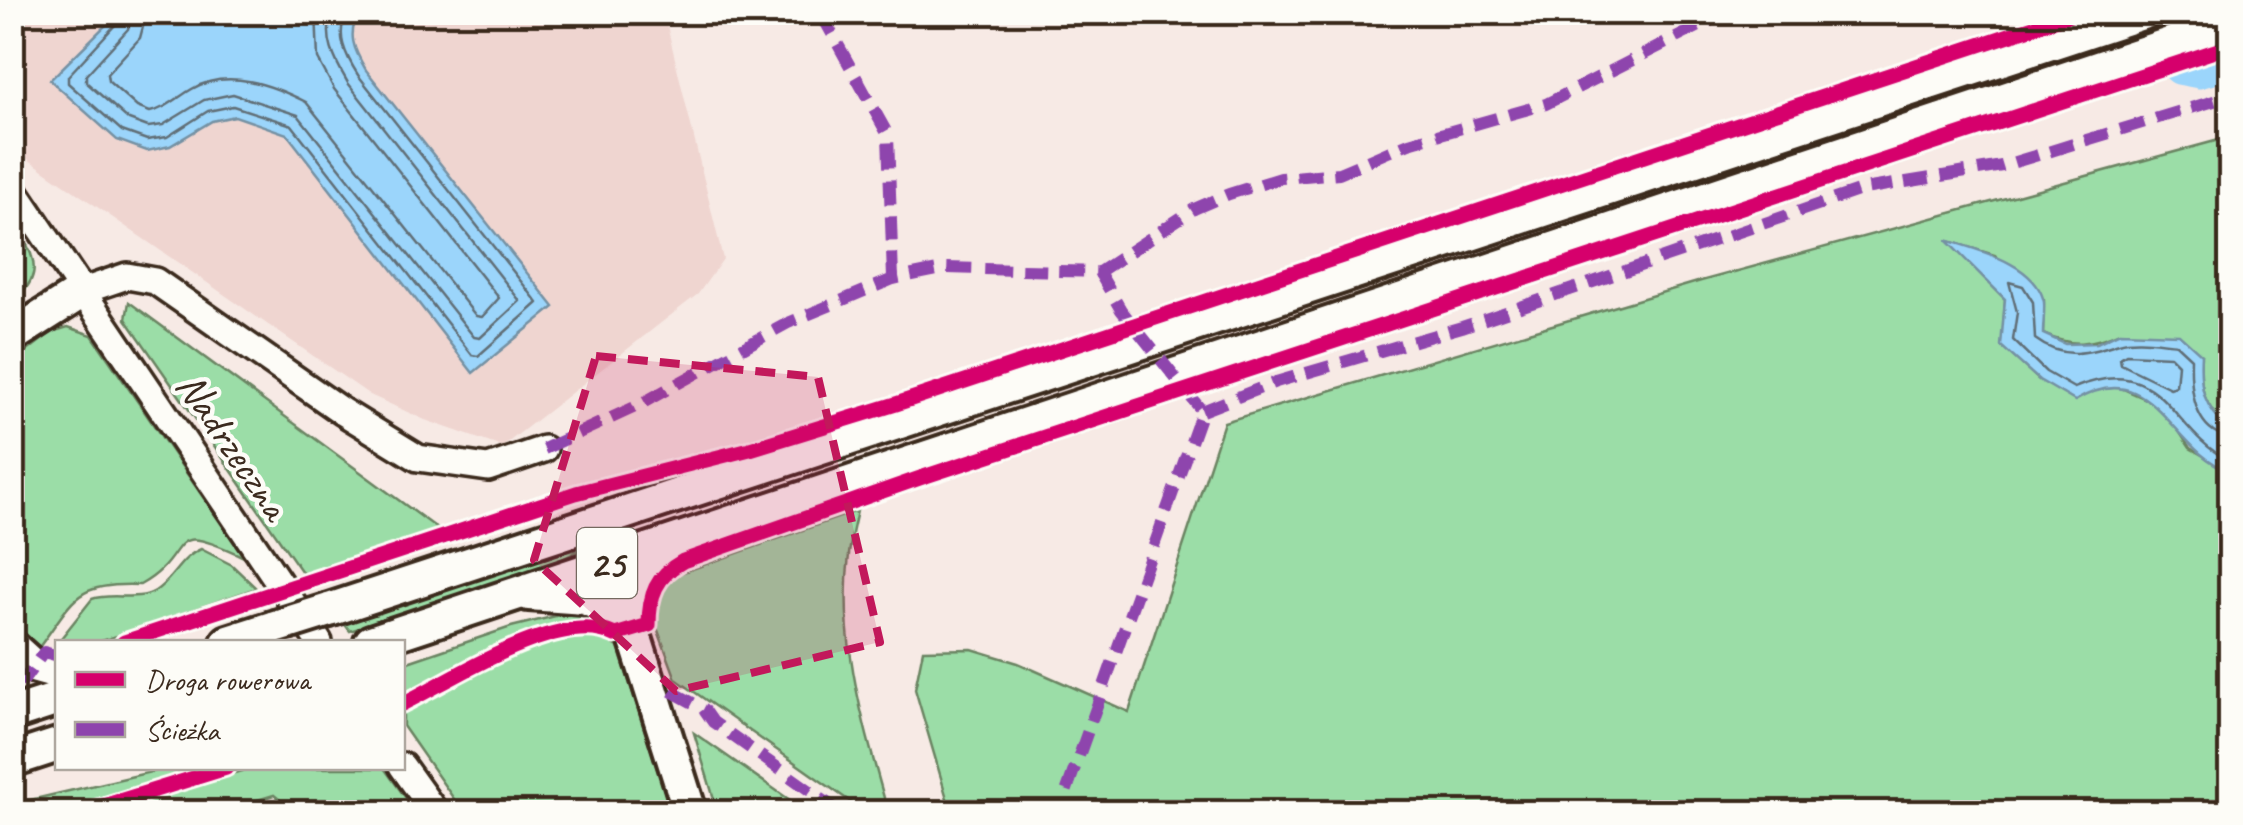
<svg xmlns="http://www.w3.org/2000/svg" width="2243" height="825" font-family="Caveat,sans-serif">
<rect width="100%" height="100%" fill="#f7eae5"/>
<filter id="ink" filterUnits="userSpaceOnUse"><feTurbulence type="fractalNoise" baseFrequency=".01" numOctaves="2"/><feDisplacementMap in="SourceGraphic" scale="20" xChannelSelector="R" yChannelSelector="G"/><feConvolveMatrix kernelMatrix="1 2 1 2 8 2 1 2 1" color-interpolation-filters="sRGB"/></filter>
<g filter="url(#ink)">
<path fill="#efd5d0" d="M12,13h652l59,246 -25,35 -196,153 -77,-27 -55,-25 -351,-242 -7,-9z"/>
<g fill="#9bdda7" stroke="#6b8462" stroke-width="2.5">
<path d="M2230,137v293c-27,-24 -31,-41 -29,-76l-81,-22c-28,13 -49,15 -77,2l1,-34 -49,-45 -47,-14 57,58 -3,47 37,34 54,10 26,-3 25,11 23,15 23,35 40,23v341h-1279l-36,-123 8,-39 49,-1 46,14 111,49 95,-290 477,-141z"/>
<path d="M12,213l15,21 -4,4c17,27 14,44 -10,63z"/>
<path d="M129,302l309,227h1l-135,46 -178,-256z"/>
<path d="M68,327l24,8 152,222c-84,-40 -48,-3 -104,28 -67,-3 -66,16 -103,65l-12,-13 -12,-31 -1,-243 40,-31z"/>
<path d="M857,511c-27,105 3,201 31,301h-23l-189,-133 -20,-54 4,-34 12,-15z"/>
<path d="M201,549l31,16 24,23 -157,54h-41l34,-43c20,-7 45,3 63,-8 19,-12 24,-33 46,-42z"/>
<path d="M582,549l-34,17 -198,65 -8,-10 204,-66z"/>
<path d="M580,610l20,10c-68,-2 -138,48 -197,78l-1,-34 109,-37z"/>
<path d="M594,633l24,14 53,165h-208l-60,-86v-16c58,-29 125,-75 191,-77z"/>
<path d="M694,733l113,79h-89z"/>
<path d="M168,768h41l-144,44h-52v-8z"/>
<path d="M251,768h133l32,44h-121l-21,-17 -56,17h-111z"/>
</g>
<g fill="#9bd5fb" stroke="#7591a3" stroke-width="2.5">
<path d="M118,13h242c-14,20 -6,37 6,57l188,237 -81,66 -186,-239 -52,-18 -23,5 -42,25 -23,5 -30,-11 -67,-60z"/>
<path d="M1946,240c31,10 90,23 98,62 1,9 -1,22 -1,32l22,10 32,-1 23,-11 59,2 22,20c-2,35 2,52 29,76v41c-60,-19 -76,-118 -155,-70l-36,-21 -38,-34 4,-47z"/>
</g>
<g fill="none" stroke-linecap="round" stroke-linejoin="round">
<g stroke="#616e76" stroke-width="2.5">
<path d="M120,12l-3,11 -49,53v7l54,48 25,9 20,-3 41,-26 25,-5 59,19 180,230 6,1 60,-53 -180,-228c-12,-19 -24,-41 -10,-63"/>
<path d="M132,12l-4,17 -42,46v7l43,38 19,7 15,-2 41,-25 29,-6 65,21 176,222 6,1 40,-37 -172,-218c-13,-22 -26,-46 -15,-71"/>
<path d="M147,12l-7,26 -33,36 1,7 29,26 13,5c16,-3 28,-15 42,-23 36,-21 80,-4 114,13l170,214 6,1 17,-19 -165,-209 -16,-30 -2,-47"/>
<path d="M2126,354l44,2 8,8 -2,22 -6,2 -49,-24 -1,-6z"/>
<path d="M2230,437c-37,-5 -40,-50 -39,-79l-15,-14c-16,-2 -41,-6 -57,-1 -31,10 -55,18 -84,-4l-2,-37 -10,-16 -14,-4 8,30 -4,28 33,32 28,16c91,-38 94,43 156,73"/>
</g>
<path stroke="#7591a3" stroke-width="8" d="M249,812l19,-6 8,6"/>
<path stroke="#9bd5fb" stroke-width="25" d="M2110,12l68,60 21,4 31,-9"/>
<defs>
<g id="minor">
<path d="M12,187l307,455"/>
<path d="M83,291l44,-15 28,5 188,131 75,46 70,10 56,-19"/>
<path d="M402,766l33,46"/>
</g>
<g id="major">
<path d="M12,336l71,-45"/>
<path d="M677,547l-32,24 -16,48 61,193"/>
<path d="M529,594l56,4 44,21"/>
<path d="M329,610l1816,-598"/>
<path d="M228,642l47,-15"/>
<path d="M371,642l1859,-618"/>
<path d="M12,647l21,19 25,7"/>
<path d="M12,714l46,-15"/>
<path d="M12,760l46,-15"/>
</g>
</defs>
<use href="#minor" stroke="#3b2a1e" stroke-width="32"/>
<use href="#major" stroke="#3b2a1e" stroke-width="40"/>
<use href="#minor" stroke="#fdfcf7" stroke-width="25"/>
<use href="#major" stroke="#fdfcf7" stroke-width="32"/>
<defs>
<path id="major-bridge" d="M275,627l54,-17"/>
</defs>
<use href="#major-bridge" stroke="#3b2a1e" stroke-width="40" stroke-linecap="butt"/>
<use href="#major-bridge" stroke="#fdfcf7" stroke-width="32"/>
<g stroke="#8e44ad" stroke-width="12" stroke-dasharray="25 12" stroke-linecap="butt">
<path d="M820,12l68,123 5,144"/>
<path d="M1099,272l95,-63 35,-15 52,-16 58,-5 70,-30 137,-39 181,-92"/>
<path d="M1202,411l74,-29 186,-55 402,-138 138,-23 228,-70"/>
<path d="M544,449l93,-43 151,-83 105,-44 54,-11 152,4 22,38 81,101 -143,401"/>
<path d="M12,678l12,2 20,-28 14,4"/>
<path d="M671,691l33,18 9,13 127,90"/>
</g>
<defs>
<g id="cycleway">
<path d="M124,642l452,-149 174,-44 146,-45 1183,-392"/>
<path d="M402,704c52,-25 159,-97 213,-69l34,-10c0,-30 7,-49 34,-64l237,-83 1310,-432"/>
<path d="M84,812l142,-44"/>
</g>
</defs>
<use href="#cycleway" stroke="#fdfcf7" stroke-width="21"/>
<use href="#cycleway" stroke="#d6006c" stroke-width="15"/>
</g>
</g>
<path fill="#c2185b" fill-opacity="0.2" stroke="#c2185b" stroke-width="8" stroke-dasharray="20 12" stroke-linejoin="round" d="M596,356l222,21 62,265 -204,49 -142,-131z"/>
<g text-anchor="middle" stroke-width="9" stroke-linejoin="round" paint-order="stroke">
<rect fill="#fdfcf7" stroke="#75695f" stroke-width="2.5" x="577" y="528" width="60" height="70" rx="8"/>
<g font-size="40" font-weight="bold" fill="#3b2a1e">
<text x="607" y="577">25</text>
</g>
<g font-size="42" fill="#3b2a1e" stroke="#fdfcf7">
<text transform="translate(234 445) rotate(56)" y="15">Nadrzeczna</text>
</g>
</g>
<rect width="2243" height="825" fill="none" stroke="#fdfcf7" stroke-width="50"/>
<rect x="25" y="25" width="2193" height="775" fill="none" stroke="#3b2a1e" stroke-width="4" filter="url(#ink)"/>
<rect x="55" y="640" width="350" height="130" fill="#fdfcf7" stroke="#afa8a0" stroke-width="2.5"/>
<rect x="75" y="672" width="50" height="15" fill="#d6006c" stroke="#afa8a0" stroke-width="2.5"/>
<text x="145" y="690" font-size="30" fill="#3b2a1e">Droga rowerowa</text>
<rect x="75" y="722" width="50" height="15" fill="#8e44ad" stroke="#afa8a0" stroke-width="2.5"/>
<text x="145" y="740" font-size="30" fill="#3b2a1e">Ścieżka</text>
</svg>
